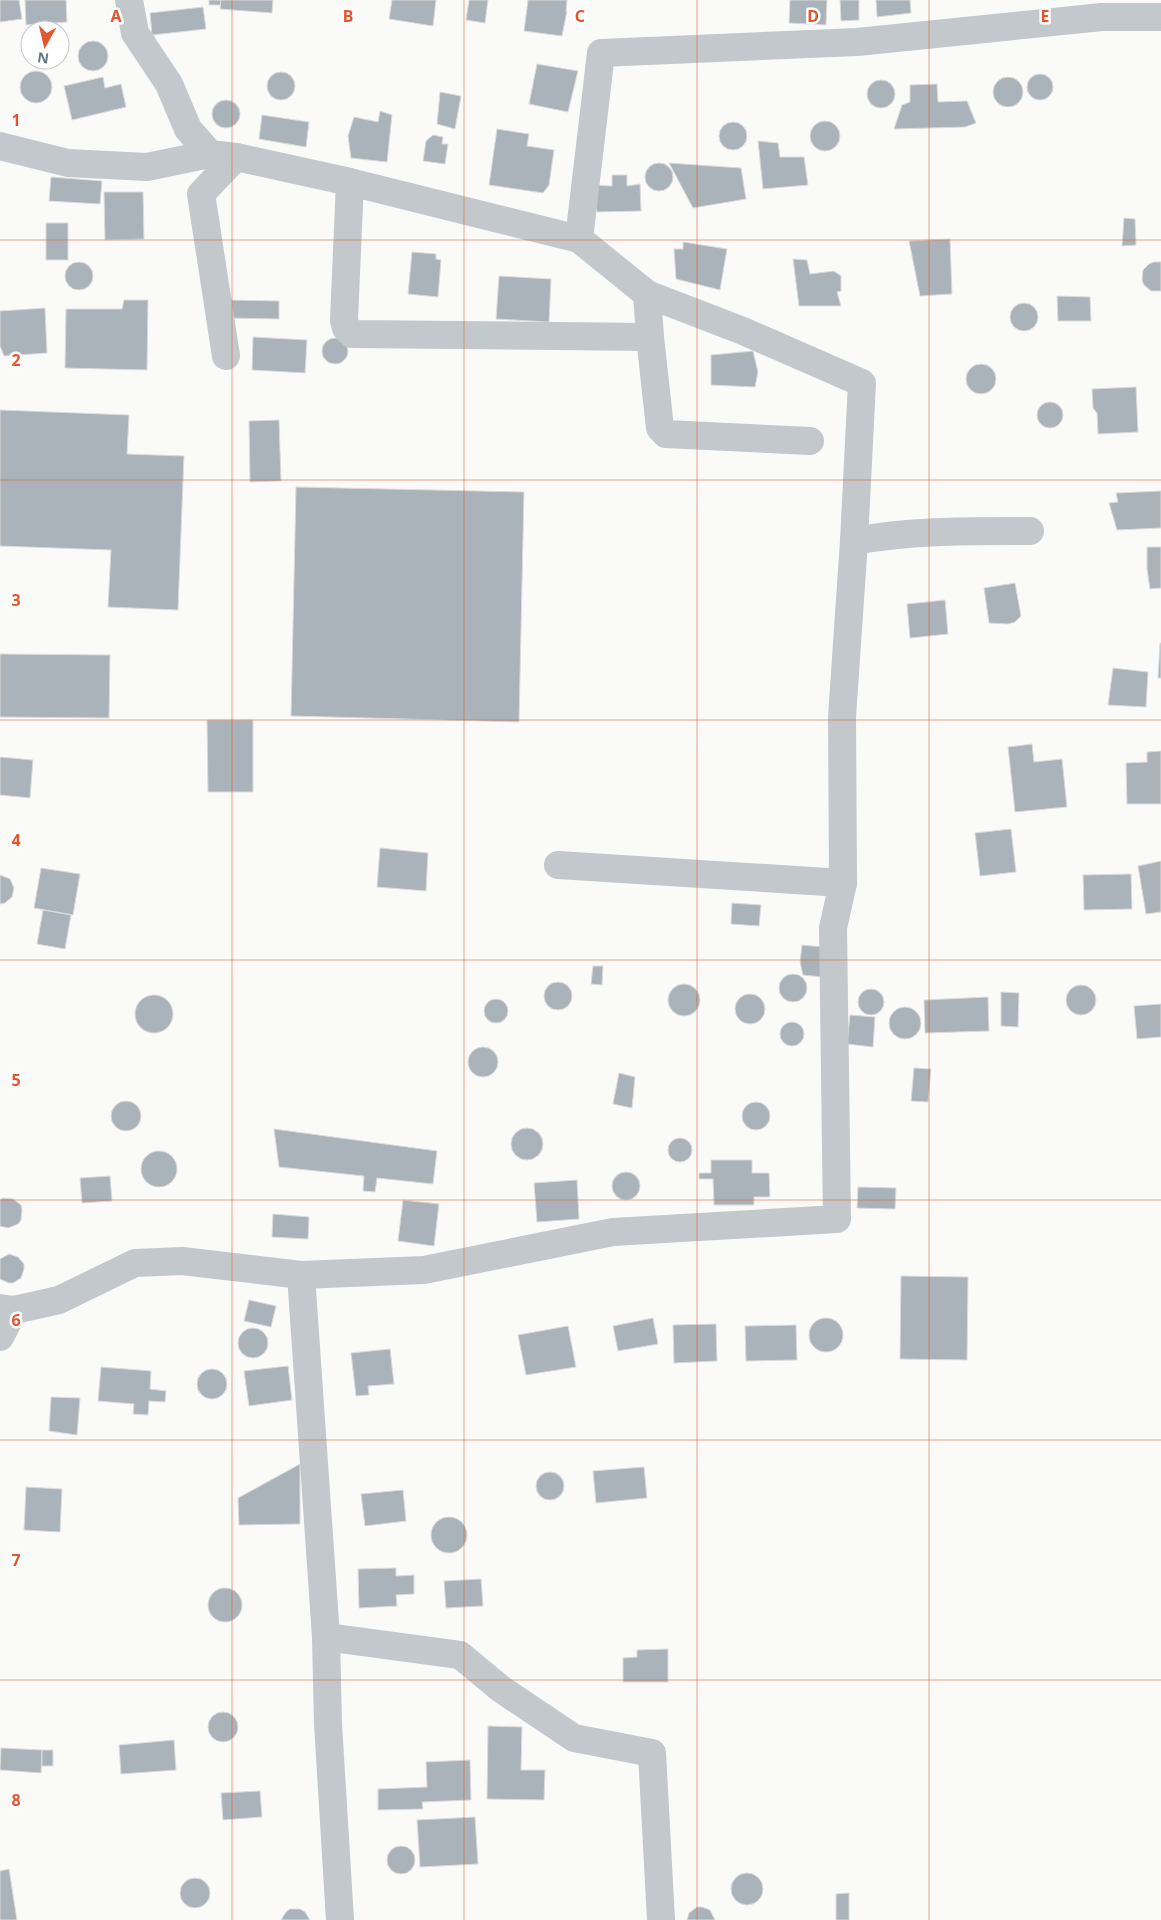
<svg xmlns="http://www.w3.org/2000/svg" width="1161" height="1920" font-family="'Noto Sans',sans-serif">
<rect width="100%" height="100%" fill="#fafaf8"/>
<g fill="#aab3b9" stroke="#dcdcda">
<path d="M0,0h19l3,19 -22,3z"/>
<path d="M25,0h41l1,22 -41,3z"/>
<rect x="209" y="0" width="12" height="5"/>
<path d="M221,0h52l-1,13 -52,-4z"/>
<path d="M392,0h44l-3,26 -44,-7z"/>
<path d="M469,0h19l-3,23 -19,-3z"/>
<path d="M528,0h39l-1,12 1,-1 -5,25 -38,-5z"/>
<path d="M790,0h37l-1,25 -37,-2z"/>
<path d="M840,0h19v20l-18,1z"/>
<path d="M876,0h34l1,13 -34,4z"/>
<path d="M203,7l3,22 -54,6 -2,-22z"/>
<circle cx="93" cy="56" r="15"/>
<path d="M537,64l41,7 -10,41 -39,-8z"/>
<circle cx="36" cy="87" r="16"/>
<circle cx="281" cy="86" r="14"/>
<circle cx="1040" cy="87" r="13"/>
<path d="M103,77l2,11 16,-4 5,23 -54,13 -8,-34z"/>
<circle cx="1008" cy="92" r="15"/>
<circle cx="881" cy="94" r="14"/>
<path d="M937,84l1,18 29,-1 9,22 -11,4 -71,2 8,-24 8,-3v-17z"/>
<path d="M440,92l21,4 -6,33 -18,-5z"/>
<circle cx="226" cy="114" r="14"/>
<path d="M380,111l12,4 -5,47 -36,-4 -3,-22 6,-19 24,5z"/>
<path d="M262,115l47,7 -3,25 -47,-8z"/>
<circle cx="825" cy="136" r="15"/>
<circle cx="733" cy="136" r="14"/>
<path d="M497,129l32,5 -2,12 27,4 -5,35 -6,8 -54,-8z"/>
<path d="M433,135l10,2 -1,7h6l-3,20 -22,-3 3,-20z"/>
<path d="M758,141l20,2 2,14h24l4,28 -45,4z"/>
<path d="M669,163l72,5 5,31 -53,9z"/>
<circle cx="659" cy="177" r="14"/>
<path d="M612,175h15v11l13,-2 1,27 -44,1 -4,-27 19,1z"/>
<path d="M51,177l51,4 -2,23 -51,-3z"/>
<path d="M104,192h39l1,47 -39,1z"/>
<path d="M1124,218l11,1 1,26 -14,1z"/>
<rect x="46" y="223" width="22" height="37"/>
<path d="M950,239l2,55 -32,2 -11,-55z"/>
<path d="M683,242l44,7 -7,41 -44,-11 -2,-30h9z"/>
<path d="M412,252l24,2v5l5,1 -3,37 -30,-3z"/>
<path d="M793,259l14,1 3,14 24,-3 7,5v15l-4,1 4,14h-42z"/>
<circle cx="79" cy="276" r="14"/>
<path d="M1154,262h7v29h-10l-7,-6 -2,-5 1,-10 6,-6z"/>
<path d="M499,276l52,3 -2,43 -53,-3z"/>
<path d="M1057,296l33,1 1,24h-33z"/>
<path d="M124,300h24l-1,70 -82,-2 1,-59h56z"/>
<path d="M228,300l51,1v18l-52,-1z"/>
<circle cx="1024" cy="317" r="14"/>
<path d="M45,308l2,45 -43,3 -4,-10v-35z"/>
<path d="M253,337l54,3 -2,33 -53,-3z"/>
<circle cx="335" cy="351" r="13"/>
<path d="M753,351l5,21 -3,15 -44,-2v-30z"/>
<circle cx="981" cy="379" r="15"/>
<path d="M1136,387l2,45 -40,2 -1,-21 -4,-5 -1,-19z"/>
<circle cx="1050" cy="415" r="13"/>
<path d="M0,410l129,5 -2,39 57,2 -6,154 -70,-3 3,-57 -111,-4z"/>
<path d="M279,420l2,61 -31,1 -1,-61z"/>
<path d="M296,487l228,5 -5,230 -228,-6z"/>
<path d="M1161,491v37l-44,2 -8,-27 9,-1 -2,-9z"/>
<path d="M1147,547h14v41l-11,1 -3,-20z"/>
<path d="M1015,583l6,33 -6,6 -7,2 -19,-1 -5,-35z"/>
<path d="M945,600l3,34 -38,4 -3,-34z"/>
<path d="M1160,643h1v35h-3z"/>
<path d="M0,654l110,1 -1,63 -109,-1z"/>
<path d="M1113,668l35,4 -2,35 -38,-2z"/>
<path d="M207,720h46v72h-45z"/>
<path d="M1032,744l2,18 28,-3 5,48 -52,5 -7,-65z"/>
<path d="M1161,751v53h-34l-1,-41 21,-1v-10z"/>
<path d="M0,757l33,3 -3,38 -30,-3z"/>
<path d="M1011,829l5,43 -36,4 -5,-43z"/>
<path d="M380,848l48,5 -2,38 -49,-4z"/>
<path d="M1161,861v51l-15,2 -8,-48z"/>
<path d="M41,868l39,6 -7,41 -39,-7z"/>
<path d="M1131,874l1,35 -48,1 -1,-35z"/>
<path d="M0,875l10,4 4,9 -2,9 -7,6 -5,1z"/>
<path d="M732,903l29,2 -2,21 -28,-2z"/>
<path d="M43,910l28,5 -6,34 -28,-5z"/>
<path d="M802,945l22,2 -1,30 -20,-2 -3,-13z"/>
<path d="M593,966h10l-1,19 -11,-1z"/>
<circle cx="793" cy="988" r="14"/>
<circle cx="558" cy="996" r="14"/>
<circle cx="684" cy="1000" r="16"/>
<circle cx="1081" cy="1000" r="15"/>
<circle cx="871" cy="1002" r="13"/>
<path d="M1001,992l18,1 -1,34 -17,-1z"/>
<circle cx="750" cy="1009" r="15"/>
<circle cx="154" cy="1014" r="19"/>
<path d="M988,997l1,34 -64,2 -1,-33z"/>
<circle cx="496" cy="1011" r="12"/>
<path d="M1161,1004v33l-24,2 -3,-33z"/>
<circle cx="905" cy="1023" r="16"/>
<path d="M850,1015l25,2 -2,30 -26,-3z"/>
<circle cx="792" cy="1034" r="12"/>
<circle cx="483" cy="1062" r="15"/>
<path d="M914,1068l17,1 -3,33 -17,-1z"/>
<path d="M619,1073l16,4 -3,31 -19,-4z"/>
<circle cx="126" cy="1116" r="15"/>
<circle cx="756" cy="1116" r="14"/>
<circle cx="527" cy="1144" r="16"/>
<path d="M274,1129l163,22 -4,33 -56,-6 -2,14 -12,-1 1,-15 -85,-9z"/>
<circle cx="680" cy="1150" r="12"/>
<circle cx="159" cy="1169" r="18"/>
<path d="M711,1160h41v13h17l1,24h-16v8h-40l-1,-26h-14v-6h12z"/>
<circle cx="626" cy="1186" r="14"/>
<path d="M110,1176l2,25 -30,2 -2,-25z"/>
<path d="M577,1180l2,39 -42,3 -3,-39z"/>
<path d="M858,1187l38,1 -1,21 -38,-1z"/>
<path d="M3,1198l10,1 8,6 1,5 -1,10 -3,4 -10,4 -8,-2v-26z"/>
<path d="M403,1200l36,4 -5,42 -36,-5z"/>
<path d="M273,1214l36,3 -1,22 -36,-2z"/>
<path d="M9,1254l9,3 6,7v5l-3,9 -8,5h-4l-9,-4v-20z"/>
<path d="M901,1276l67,1 -1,83 -67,-1z"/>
<path d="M249,1300l27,6 -5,21 -27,-6z"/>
<path d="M653,1318l5,26 -40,7 -5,-25z"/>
<circle cx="826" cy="1335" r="17"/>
<path d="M716,1324l1,37 -43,2 -1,-38z"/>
<path d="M796,1325l1,35 -51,1 -1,-35z"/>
<path d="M568,1326l8,41 -50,8 -8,-40z"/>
<circle cx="253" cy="1343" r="15"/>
<path d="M390,1349l4,35 -26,2 1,9 -13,1 -5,-43z"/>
<path d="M288,1366l4,34 -43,6 -5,-35z"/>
<path d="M101,1367l50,4 -1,18 16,2 -1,11 -16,-1 -1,14 -15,-1 1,-10 -36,-3z"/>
<circle cx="212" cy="1384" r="15"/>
<path d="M51,1397l29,1 -3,37 -28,-4z"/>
<path d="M300,1464v60l-61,1 -1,-27z"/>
<path d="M644,1467l3,31 -51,5 -3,-32z"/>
<circle cx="550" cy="1486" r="14"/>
<path d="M26,1487l36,2 -2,43 -36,-2z"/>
<path d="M403,1490l3,31 -41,5 -4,-32z"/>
<circle cx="449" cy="1535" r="18"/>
<path d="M396,1568v8l18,-1v19l-18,1 1,11 -38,2 -1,-39z"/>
<path d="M481,1579l2,27 -37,2 -2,-27z"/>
<circle cx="225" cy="1605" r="17"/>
<path d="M668,1649v33h-45v-24l14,-1v-7z"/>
<circle cx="223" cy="1727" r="15"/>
<path d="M488,1726l34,1 -1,43h24l-1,30 -57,-1z"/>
<path d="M174,1740l2,30 -55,4 -2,-29z"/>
<path d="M1,1748l41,2 -1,23 -41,-3z"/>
<rect x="42" y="1750" width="11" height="16"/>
<path d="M470,1760l1,40 -49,2 1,7 -45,1v-21l49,-2 -1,-25z"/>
<path d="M260,1791l2,26 -39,3 -2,-27z"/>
<path d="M475,1817l3,47 -58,3 -3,-47z"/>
<circle cx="401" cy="1860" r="14"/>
<path d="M9,1869l8,51h-17v-49z"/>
<circle cx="747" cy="1889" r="16"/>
<circle cx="195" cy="1893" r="15"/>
<path d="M849,1893v27h-13v-26z"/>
<path d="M697,1907h5l8,3 5,10h-28l2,-7z"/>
<path d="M290,1909h10l5,3 5,8h-29l5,-8z"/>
</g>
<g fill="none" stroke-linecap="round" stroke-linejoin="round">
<g stroke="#c3c8cc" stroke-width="28">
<path d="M129,0l6,33 34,51 19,45 22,25 26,3 -35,37 25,162"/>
<path d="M0,146l68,17 79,4 63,-13"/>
<path d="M350,182l-6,138 2,8 6,6 298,3 -3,-43"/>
<path d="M579,239l22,-186 256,-11 245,-25h59"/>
<path d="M650,337l10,91 6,6 144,7"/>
<path d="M854,541c58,-11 117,-10 176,-10"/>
<path d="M558,865l285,18"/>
<path d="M301,1275l25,362 2,87 12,196"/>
<path d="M0,1308l14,2 45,-10 76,-37 47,-2 119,14 123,-5 189,-38 224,-13 -4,-291 10,-45 -1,-166 12,-176 8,-158 -119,-52 -96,-37 -68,-55 -229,-57 -114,-25"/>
<path d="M0,1337l14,-27"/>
<path d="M326,1637l134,18 41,34 73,49 78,15 9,167"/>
</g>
</g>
<path fill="none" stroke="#e4572e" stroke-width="1" stroke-opacity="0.55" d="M232,0v1920M464,0v1920M697,0v1920M929,0v1920M0,240h1161M0,480h1161M0,720h1161M0,960h1161M0,1200h1161M0,1440h1161M0,1680h1161"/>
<g font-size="16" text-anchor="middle" font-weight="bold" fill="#e4572e" stroke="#fff" stroke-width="5" stroke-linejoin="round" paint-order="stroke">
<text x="116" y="22">A</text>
<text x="348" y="22">B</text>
<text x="580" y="22">C</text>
<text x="813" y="22">D</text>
<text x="1045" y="22">E</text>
<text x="16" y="126">1</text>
<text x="16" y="366">2</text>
<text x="16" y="606">3</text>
<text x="16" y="846">4</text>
<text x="16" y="1086">5</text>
<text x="16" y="1326">6</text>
<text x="16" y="1566">7</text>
<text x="16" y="1806">8</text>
</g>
<g transform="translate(45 45) rotate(188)"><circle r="24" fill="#ffffff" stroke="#c1c8cd"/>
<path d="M0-4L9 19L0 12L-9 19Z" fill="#e4572e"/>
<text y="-8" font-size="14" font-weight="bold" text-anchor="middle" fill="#657683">N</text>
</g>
</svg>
